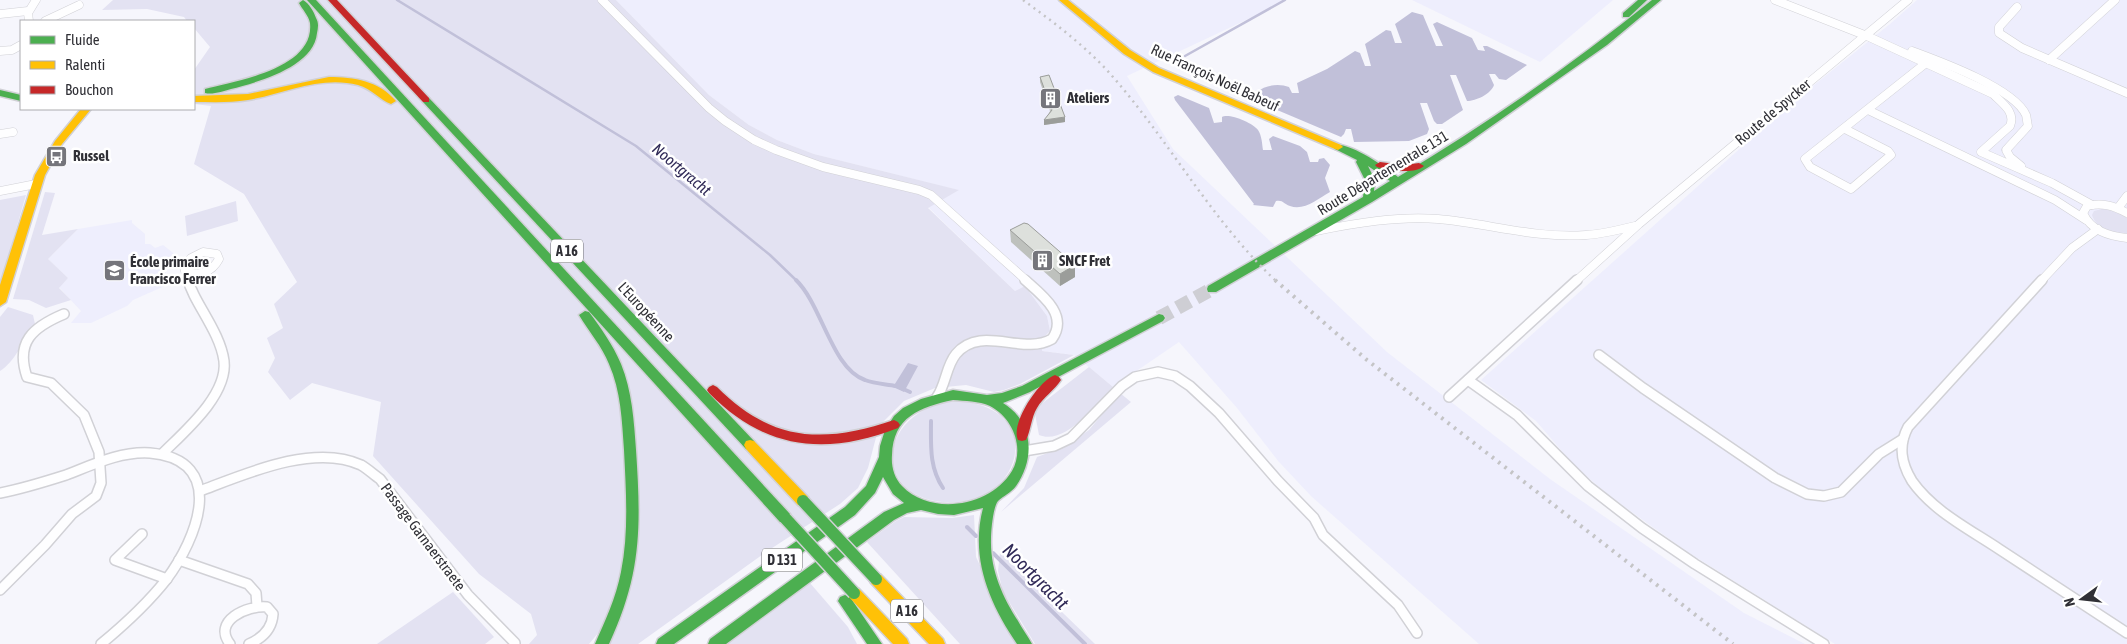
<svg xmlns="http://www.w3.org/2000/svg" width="2127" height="644" font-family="'Asap Condensed',sans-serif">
<rect width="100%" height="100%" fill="#f6f6fc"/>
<g fill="#eeeefd">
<path d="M616,0h668l-23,13 -134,63 46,73 214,203 163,127 194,134 61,31h-326l-167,-147 -33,-35 -42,-54 -58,-66 -66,45 -39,-32 -32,-4 8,-20 -3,-15 -22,-30 -10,5 -87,-84 30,-17 -144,-36 -37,-14 -28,-15 -40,-30z"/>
<path d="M1412,0h201l-73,62z"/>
<path d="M1917,0h210v644h-292l-149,-93 -78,-56 -35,-31 -37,-43 -55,-41 302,-270 107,-86z"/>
<path d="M132,220v3l13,11v10h5l5,4 8,-3 14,11 -11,14v7l-2,2 3,6 -34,15 -6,6 -36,17h-20l10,-12 -22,-24 9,-9 -20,-19 30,-30z"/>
</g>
<g fill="#e3e2f2">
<path d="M113,0h503l93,95 40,30 28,15 37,14 145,36 -31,18 87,83 10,-5 22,30 3,15 -5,5 -3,15 32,4 -54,29 -16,6 -10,2 -28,-7 -31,3 -31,13 -25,25 -11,42 -10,20 -18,16 -71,46 -131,94h-41l2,-12 -10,12h-60l8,-9 -6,-21 -52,-40 -106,-118 8,-54 -69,-19 -22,17 -22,-28 7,-14 -8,-20 16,-10 -9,-24 23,-22 -53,-88 -50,-30 17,-58 -17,-2v-34l16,-23 -16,-19v-7h-7l-3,-4 -37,-8 -45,1z"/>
<path d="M45,192l10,1 -13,42 36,-6 -30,30 20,19 -9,10 12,12 -25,8 -17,-8 -16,-1z"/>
<path d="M26,195l-25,86 -1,1v-82z"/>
<path d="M236,201l2,20 -51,15 -2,-20z"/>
<path d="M2102,209l12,2 13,7v15c-13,0 -31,-4 -35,-18l2,-4z"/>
<path d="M8,307l25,8 2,9c-11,15 -20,38 -35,47v-54z"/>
<path d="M1089,367l24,20c-16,17 -48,59 -74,48l-4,-21 5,-9z"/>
<path d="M1120,393l11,9 -130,110 23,-24 13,-31 29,-11 23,-16z"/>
<path d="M956,401c93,4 68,109 -14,101 -74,-8 -62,-94 14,-101z"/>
<path d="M974,515l2,42 41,87h-57l-93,-102 29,-21 8,-4 48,1z"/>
<path d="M1000,552l95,92h-60l-32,-52 -5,-21z"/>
<path d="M810,583l38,44 9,17h-129z"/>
<path d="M453,592l41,45 -9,7h-108z"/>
</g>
<g fill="#c1c0d9">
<path d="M1412,12l11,3 13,31h7l-10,-22 4,-2 35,16 6,12 7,1 -2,-5h4l40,19 -21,15 -7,-1 -4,-5h-6l5,11c-3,9 -18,16 -27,16l-11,-26h-6l13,35 -21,14h-5l-3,-3 -7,-18h-7l9,26 -2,5 -18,7 -55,1 -3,-13h-5l-2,5 -3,3 -71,-30 -12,-8 -1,-7c8,-7 22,-9 32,-5l3,6h7l-2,-10 30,-14 28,-18 5,2 5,13h6l-6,-22 21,-14 5,1 4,12h7l-7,-19z"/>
<path d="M1178,95l31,13 5,15 8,-1v-5c7,-4 31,6 36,13 4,6 4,14 5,20h9l-3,-11 4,-3 27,10 7,6 3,10h8l1,-3 5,-1 6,7 -5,13 5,14c-12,7 -26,19 -40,14 -7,-2 -6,-6 -14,-5l-3,6 -20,-2 1,-1 -79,-104 -1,-3z"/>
<path d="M908,363l10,3 -14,26 -11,-5z"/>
</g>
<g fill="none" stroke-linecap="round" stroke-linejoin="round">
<g stroke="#c1c0d9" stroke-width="2.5">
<path d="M397,0l239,146 134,109 27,26"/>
<path d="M1185,56l100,-56"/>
</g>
<g stroke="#c1c0d9" stroke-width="4">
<path d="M796,280c26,25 36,89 69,100 10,4 21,4 31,6"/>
<path d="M901,388l9,4"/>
<path d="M931,421c0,24 -2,46 12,67"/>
<path d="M967,527l9,9"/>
<path d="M993,553l92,91"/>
</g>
<path stroke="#ceced4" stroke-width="14" stroke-dasharray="14 7" stroke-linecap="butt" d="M1159,318l53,-29"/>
<defs>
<g id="street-far1">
<path d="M602,0l107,108 16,13 29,19 22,10 47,17 96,23 12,5 96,86"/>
<path d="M1775,0l92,36 126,58c9,9 23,18 17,32l-29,26 71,31 40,22"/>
<path d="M2017,7l-18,20v6l23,15 105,45"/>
<path d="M0,14l28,-3"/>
<path d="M29,21l-1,-8 8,-13"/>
<path d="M45,21l34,-16"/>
<path d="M0,51l12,-1 9,-5"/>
<path d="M1912,51c27,10 102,37 114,64 1,3 1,8 2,11l-22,24 4,7 11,9"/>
<path d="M2049,60l66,-60"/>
<path d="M1868,110l187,90 31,20"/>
<path d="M1845,129l43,22 3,4 -40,34 -41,-22 -5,-8 126,-100"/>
<path d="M0,134l13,-2"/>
<path d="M0,191l36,-7"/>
<path d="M2118,208l9,-12"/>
<path d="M2127,213c-13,-7 -25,-11 -40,-7l-4,7c8,18 26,23 44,25"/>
<path d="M1316,231c40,-8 81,-15 122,-12 49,4 98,20 148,16 17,-1 33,-5 49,-9"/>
<path d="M203,252l14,2 2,5c-7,13 -20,18 -34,12l-1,-5 7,-8z"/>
<path d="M190,281l1,-7"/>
<path d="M1576,281l63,-57 269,-224"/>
<path d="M2041,281l31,-33 26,-19"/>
</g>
<g id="street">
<path d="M2042,280l-134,147c-10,19 -7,36 4,54 21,30 57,48 87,68 43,28 85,56 128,84"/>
<path d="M1599,355l44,33 132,90 32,16 17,2 17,-4 38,-38 24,-15"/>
<path d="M1468,380l49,35 71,71 54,42 53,36 129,80"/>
<path d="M937,397c9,-13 9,-31 19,-43 25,-30 66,2 96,-15 17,-24 -10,-44 -27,-59"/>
<path d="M1449,397l128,-117"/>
<path d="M1024,451l30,-5 17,-8 51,-52 13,-9 23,-5 17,4 15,10 29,27 59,68 36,37 9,17 75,70 19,28"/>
<path d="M162,454c22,-22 66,-59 62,-93 -3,-23 -20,-46 -30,-66l-4,-9v-6"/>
<path d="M200,491c45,-17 114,-48 161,-26 7,4 13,10 19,14l88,116 47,48"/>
<path d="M0,493c22,-4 44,-11 66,-18 26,-10 55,-24 84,-22 79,7 47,86 16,127 -19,24 -42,45 -65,64"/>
<path d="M142,534l-27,26 52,19"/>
<path d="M179,560l69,24 8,9 1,13"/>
<path d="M0,590l45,-45 27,-31 24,-18 5,-13 -2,-31 -15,-37 -33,-32 -24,-6c-12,-35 6,-50 37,-63"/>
<path d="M230,644c-18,-23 17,-39 37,-37l6,7c-1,15 -10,24 -24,30"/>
</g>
<g id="fast">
<path d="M303,0c6,3 11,12 13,18 3,5 2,10 1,15 -3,34 -59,49 -86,56 -8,2 -18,6 -26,4v-4c31,-8 110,-20 105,-66 -1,-7 -8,-14 -11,-20z"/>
<path d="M307,0h9l474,514 1,4 -1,4 -5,2 -5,-2z"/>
<path d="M1638,0h9l-18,17h-6v-4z"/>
<path d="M1652,0h9l-54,45 -141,99 -94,58 -156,90h-8l-1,-3 1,-3 155,-89 2,-17 -9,-18 1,-2 -22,-11 -2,-2 2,-2c14,-3 51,22 63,32 88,-53 174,-112 254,-177zM1368,166l22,15 -16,10 1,-11z"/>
<path d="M0,90l21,5v6l-21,-5z"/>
<path d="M426,97l3,1 325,343 2,4 -2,4 -4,1 -4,-1 -323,-347v-4z"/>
<path d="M585,311l4,1c12,16 24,33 32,52 11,27 13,57 15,86 5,76 6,123 -27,194h-14c10,-23 21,-46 26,-72 8,-40 5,-81 3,-122 -2,-29 -3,-59 -15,-86 -7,-18 -20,-32 -30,-49z"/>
<path d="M1159,314l4,1 2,3 -2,3 -133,71 -27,11c31,19 32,56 13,83 -5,7 -13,10 -18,15 -5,6 -7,30 -7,38 -1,30 11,57 27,82 4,8 10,15 14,23h-15c-28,-41 -47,-86 -34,-136l-29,7 -16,-1 -17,-4 -14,3 -13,7 -168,124h-18l2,-5 174,-127 20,-9 -11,-9 -10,-17 -8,16 -20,22 -181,129h-18l2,-5 187,-132 21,-21 13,-29 1,-11 5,-16 9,-14 9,-8 18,-9 32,-9 34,5 15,-2 20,-7zM953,400c12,1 26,1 37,6 23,12 35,42 22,65 -21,35 -80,46 -110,15 -8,-8 -11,-20 -10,-31 1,-38 28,-48 61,-55z"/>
<path d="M845,595l5,2 32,47h-15l-29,-43 2,-4z"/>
</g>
<g id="slow">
<path d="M1059,0h9l62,50 29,18 182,77 2,2 -5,3 -3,-1 -182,-77 -29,-18z"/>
<path d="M329,77c25,0 50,4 67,24l-5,3c-11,-4 -19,-15 -33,-19 -37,-10 -75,9 -110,15 -18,3 -36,2 -54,2v-6l54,-2z"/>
<path d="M81,109h10l-29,35 -17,31 -39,127 -6,4v-21l35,-110 20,-34z"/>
<path d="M750,440l4,1 54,56 1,4 -1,4 -5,1 -5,-1 -52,-56 -2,-4 2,-4z"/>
<path d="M876,573l5,2 62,64 2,5h-16l-58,-61 -2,-4 2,-4z"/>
<path d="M854,587l5,2 48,50 2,5h-16l-44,-47 -2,-4 2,-4z"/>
</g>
<g id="jam">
<path d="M328,0h9l92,98v4h-6z"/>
<path d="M1380,162l23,3 16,-2 5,3c-10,9 -35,4 -47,1l-2,-2z"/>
<path d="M1055,375l4,2 2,3c-6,10 -18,17 -24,28 -6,10 -6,22 -11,32l-4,1 -4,-1c-8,-16 21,-60 37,-65z"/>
<path d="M713,385l4,2c55,55 106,57 177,33l4,2 2,3 -2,3c-72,28 -133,22 -189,-35l-2,-3 2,-3z"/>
</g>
</defs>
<use href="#street-far1" stroke="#d1d1d6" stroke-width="9"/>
<use href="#street" stroke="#d1d1d6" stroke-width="12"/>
<use href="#fast" stroke="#d1d1d6" stroke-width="3"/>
<use href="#slow" stroke="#d1d1d6" stroke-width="3"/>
<use href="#jam" stroke="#d1d1d6" stroke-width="3"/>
<use href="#street-far1" stroke="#fefeff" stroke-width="8"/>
<use href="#street" stroke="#fefeff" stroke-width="9"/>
<use href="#fast" fill="#4caf50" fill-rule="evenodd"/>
<use href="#slow" fill="#ffc107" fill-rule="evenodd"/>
<use href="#jam" fill="#c62828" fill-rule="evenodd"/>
<path stroke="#c4c4c6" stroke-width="2.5" stroke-dasharray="2 4.5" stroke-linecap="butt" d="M1023,0c29,21 57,42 82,68 62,68 104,150 171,213"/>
<path stroke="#c4c4c6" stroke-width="4" stroke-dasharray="2.5 5.5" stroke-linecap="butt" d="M1275,280l92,80 366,284"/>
<defs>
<g id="fast-bridge">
<path d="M803,501l73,78"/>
<path d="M785,518l69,75"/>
</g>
</defs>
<use href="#fast-bridge" stroke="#d1d1d6" stroke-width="15" stroke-linecap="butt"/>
<use href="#fast-bridge" stroke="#4caf50" stroke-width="12"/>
</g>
<g fill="#bec1bd">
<path d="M1040,77l25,45 -21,3 6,-14 -10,-29z"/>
<path d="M1010,230l65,35v12l-15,9 -49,-44z"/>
</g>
<g fill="#9b9d9a">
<path d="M1065,117v5l-21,3v-5z"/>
<path d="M1075,265v12l-15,9v-12z"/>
</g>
<g fill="#dde0dc" stroke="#9b9d9a">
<path d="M1049,75l16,42 -21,3 8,-10 -12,-33z"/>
<path d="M1024,223l4,1 47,41 -15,9 -50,-44z"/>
</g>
<defs>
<symbol id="building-square" viewBox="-11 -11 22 22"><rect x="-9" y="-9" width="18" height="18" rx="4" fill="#75757b" stroke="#fff"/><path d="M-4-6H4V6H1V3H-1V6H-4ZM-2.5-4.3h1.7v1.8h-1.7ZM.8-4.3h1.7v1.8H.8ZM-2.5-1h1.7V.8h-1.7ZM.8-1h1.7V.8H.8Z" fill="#fff"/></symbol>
<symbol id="bus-square" viewBox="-11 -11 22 22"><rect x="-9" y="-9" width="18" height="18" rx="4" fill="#75757b" stroke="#fff"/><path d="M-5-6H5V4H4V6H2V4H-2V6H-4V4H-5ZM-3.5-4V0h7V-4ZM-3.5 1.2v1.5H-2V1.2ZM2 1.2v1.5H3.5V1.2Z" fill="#fff"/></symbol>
<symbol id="school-square" viewBox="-11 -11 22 22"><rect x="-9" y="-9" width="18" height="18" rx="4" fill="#75757b" stroke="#fff"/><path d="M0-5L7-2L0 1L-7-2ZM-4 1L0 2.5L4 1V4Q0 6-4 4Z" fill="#fff"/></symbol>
</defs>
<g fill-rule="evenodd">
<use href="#building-square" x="1038" y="86" width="25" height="25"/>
<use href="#bus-square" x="44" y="144" width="25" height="25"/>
<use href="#building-square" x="1030" y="248" width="25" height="25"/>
<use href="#school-square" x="102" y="258" width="25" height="25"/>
</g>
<g text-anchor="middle" stroke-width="5" stroke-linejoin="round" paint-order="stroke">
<g fill="#fff" stroke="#6e6e72" stroke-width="1">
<rect x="551" y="239.5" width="32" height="23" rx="4"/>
<rect x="762" y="548.5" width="40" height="23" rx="4"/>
<rect x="891" y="599.5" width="32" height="23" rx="4"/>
</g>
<g font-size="14" font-weight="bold" fill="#303036">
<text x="567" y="256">A 16</text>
<text x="782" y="565">D 131</text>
<text x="907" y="616">A 16</text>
</g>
<g font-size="15" fill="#303036" stroke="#fff">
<text transform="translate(1215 78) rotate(25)" y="5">Rue François Noël Babeuf</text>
<text transform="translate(1773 112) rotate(-40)" y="5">Route de Spycker</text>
<text transform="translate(1383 173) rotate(-31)" y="5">Route Départementale 131</text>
<text transform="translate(646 312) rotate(47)" y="5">L'Européenne</text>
<text transform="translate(423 537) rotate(53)" y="5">Passage Garnaerstraete</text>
</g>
<g font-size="15" font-weight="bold" fill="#303036" stroke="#fff" text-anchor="start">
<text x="1067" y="103">Ateliers</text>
<text x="73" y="161">Russel</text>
<text x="1059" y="266">SNCF Fret</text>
<text x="130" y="267">École primaire<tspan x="130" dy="17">Francisco Ferrer</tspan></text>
</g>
<g font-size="16" font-style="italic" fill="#312b58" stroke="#fff">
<text transform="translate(682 169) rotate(40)" y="6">Noortgracht</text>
</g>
<g font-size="19" font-style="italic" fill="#312b58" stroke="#fff">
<text transform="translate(1036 576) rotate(45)" y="7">Noortgracht</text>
</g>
</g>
<rect x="20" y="20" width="175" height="90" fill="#ffffff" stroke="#acacaf"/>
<rect x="30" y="36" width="25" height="8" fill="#4caf50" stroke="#acacaf"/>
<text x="65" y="45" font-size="15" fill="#303036">Fluide</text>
<rect x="30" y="61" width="25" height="8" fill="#ffc107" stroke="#acacaf"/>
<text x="65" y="70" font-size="15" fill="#303036">Ralenti</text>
<rect x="30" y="86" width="25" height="8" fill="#c62828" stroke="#acacaf"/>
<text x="65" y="95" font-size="15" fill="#303036">Bouchon</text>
<g transform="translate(2082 599) rotate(255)" stroke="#ffffff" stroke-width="4" paint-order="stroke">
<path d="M0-4L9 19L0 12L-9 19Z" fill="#303036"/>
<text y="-8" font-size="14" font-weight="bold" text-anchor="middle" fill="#303036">N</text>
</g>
</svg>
